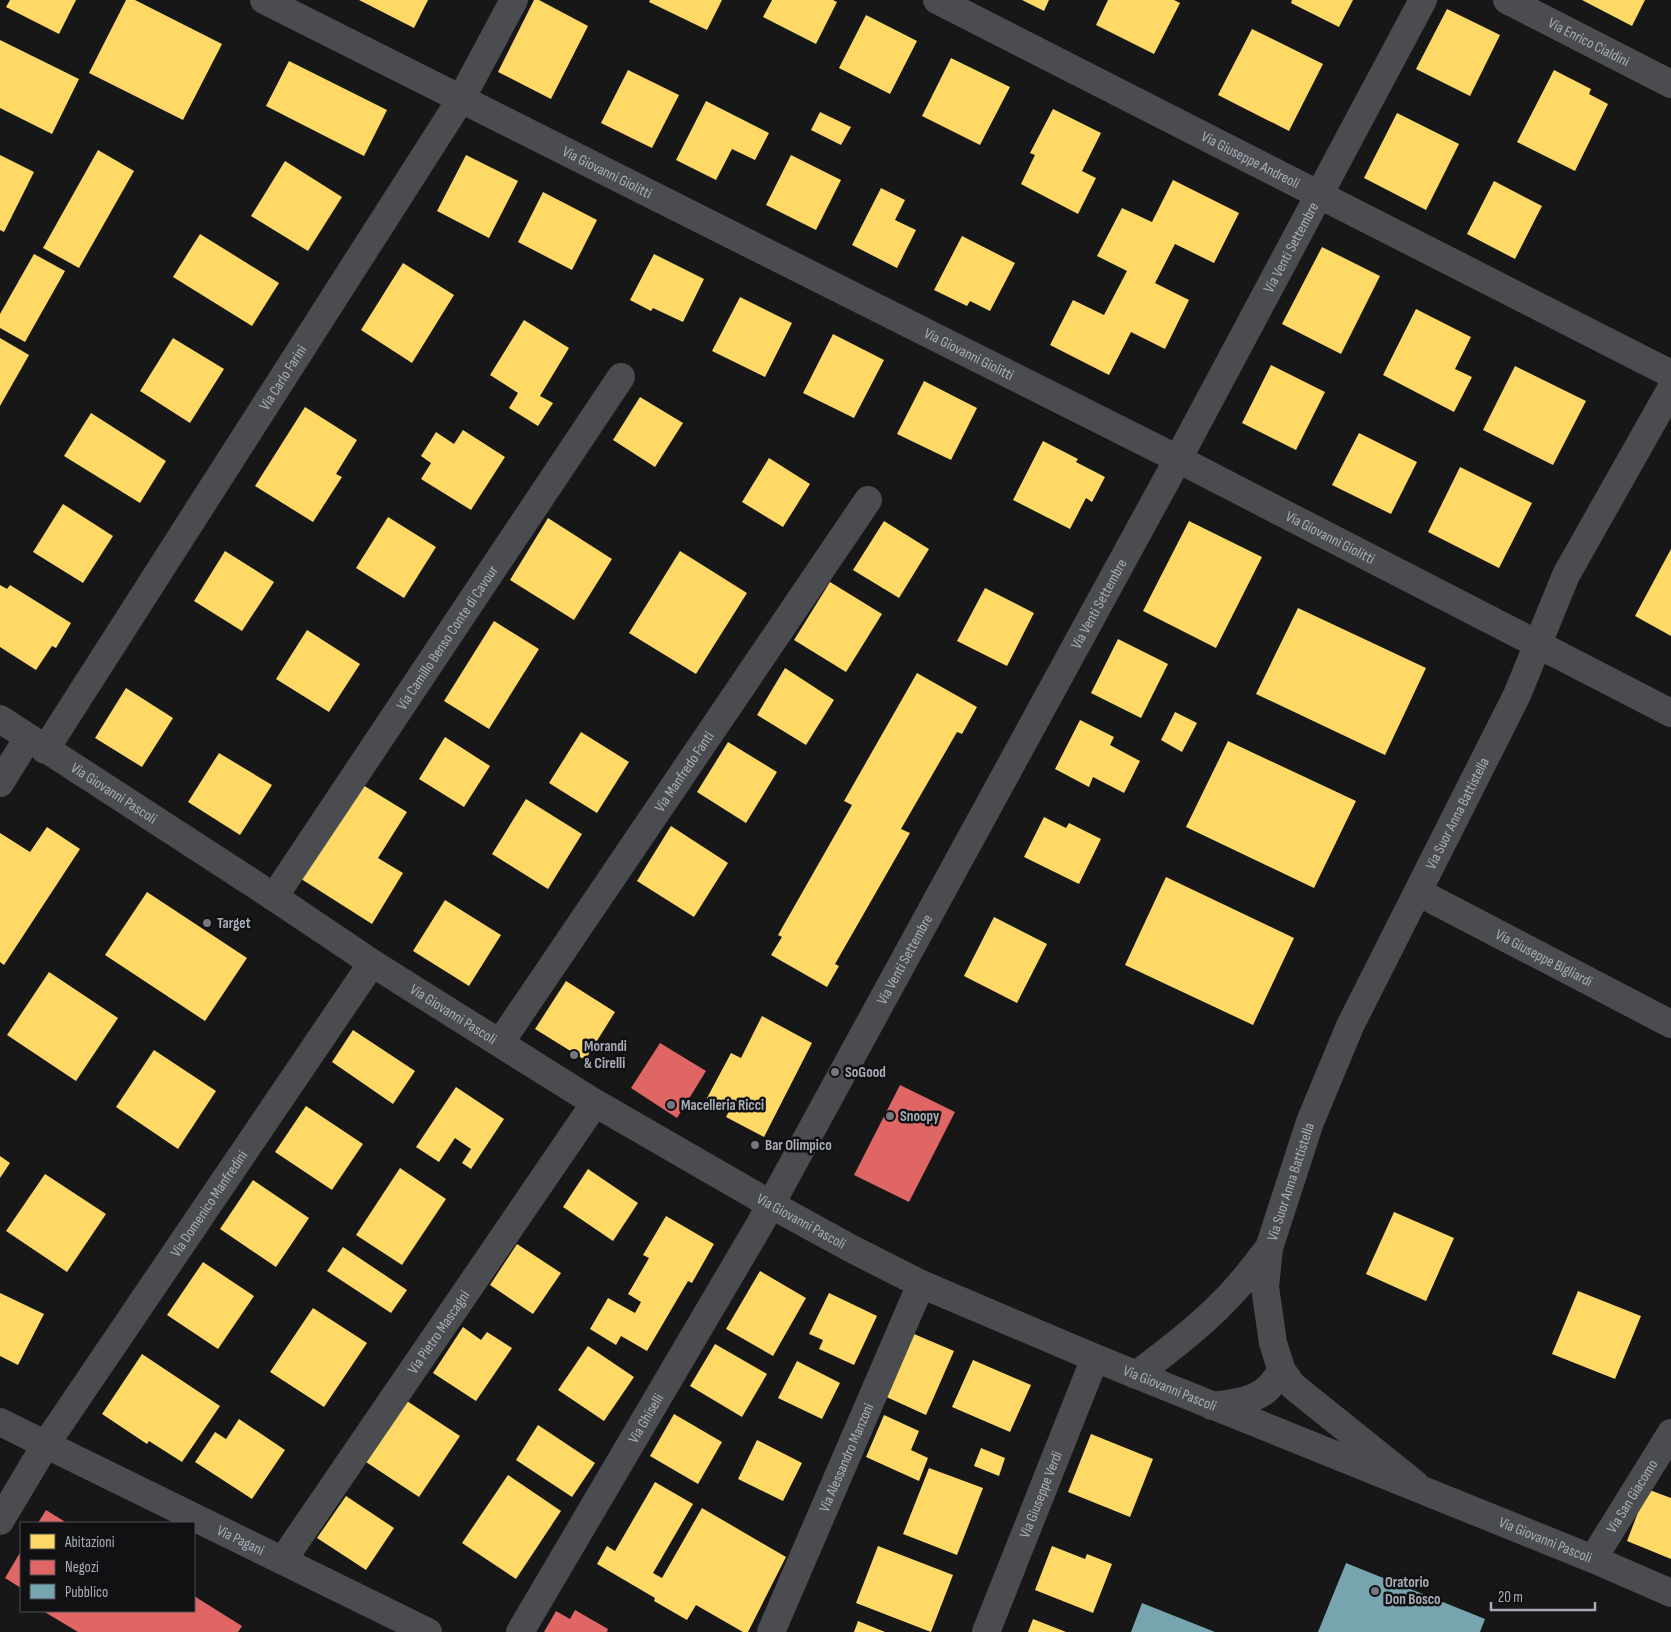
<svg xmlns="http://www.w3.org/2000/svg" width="1671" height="1632" font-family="'Sofia Sans Condensed',sans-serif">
<rect width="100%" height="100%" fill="#171717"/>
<g fill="#ffd966">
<path d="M10,0h66l-17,34 -53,-27z"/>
<path d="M126,0h9l87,44 -39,76 -94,-47z"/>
<path d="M359,0h69l-14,28z"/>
<path d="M534,0h5l49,26 -37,73 -53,-27z"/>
<path d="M650,0h72l-15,30 -58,-28z"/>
<path d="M772,0h61l4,2 -21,42 -53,-27z"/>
<path d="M1022,0h27l-5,11z"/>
<path d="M1108,0h66l6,3 -26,51 -58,-29z"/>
<path d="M1292,0h61l-14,27 -48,-24z"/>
<path d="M1582,0h63l-13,26z"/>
<path d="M1447,9l53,26 -30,61 -54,-27z"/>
<path d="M866,15l51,26 -27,53 -51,-26z"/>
<path d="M1252,29l71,35 -34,67 -71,-36z"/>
<path d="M0,40l79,39 -27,55 -52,-26z"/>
<path d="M951,58l59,29 -30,58 -58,-29z"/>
<path d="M289,61l98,49 -23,46 -98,-50z"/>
<path d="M628,70l51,25 -27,53 -51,-25z"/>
<path d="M1554,70l37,19 -2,5 19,10 -33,67 -58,-29z"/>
<path d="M706,101l63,32 -14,27 -23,-11 -16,31 -40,-20z"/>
<path d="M1053,109l48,24 -19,38 14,7 -18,36 -57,-30 14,-29 -5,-2z"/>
<path d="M820,112l31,15 -10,18 -30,-15z"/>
<path d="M1397,113l62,31 -33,66 -62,-32z"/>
<path d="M98,150l36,21 -55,97 -36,-20z"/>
<path d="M0,155l34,17 -30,60 -4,-2z"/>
<path d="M466,155l52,26 -29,57 -52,-27z"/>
<path d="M791,155l50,25 -25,50 -50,-25z"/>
<path d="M285,161l57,36 -34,54 -57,-35z"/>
<path d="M1173,180l66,33 -25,50 -39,-19 -20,39 34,17 -24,49 -34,-17 -22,43 -59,-30 23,-45 31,15 23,-44 -30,-15 25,-48 30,14z"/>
<path d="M1494,181l48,25 -27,53 -48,-25z"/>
<path d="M881,188l24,12 -10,20 21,10 -19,38 -45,-23z"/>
<path d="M543,192l54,28 -25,50 -54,-28z"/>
<path d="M200,234l79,49 -27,43 -79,-49z"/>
<path d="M962,236l53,27 -25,48 -20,-10 -3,5 -33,-16z"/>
<path d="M1322,247l58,29 -39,78 -59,-30z"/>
<path d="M34,254l31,17 -40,71 -25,-14v-14z"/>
<path d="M654,254l50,25 -21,43 -30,-14 -2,3 -21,-11z"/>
<path d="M403,263l51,32 -42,68 -51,-33z"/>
<path d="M740,297l52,26 -27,54 -53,-26z"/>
<path d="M1416,309l55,28 -16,32 17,8 -18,35 -71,-37z"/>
<path d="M524,320l45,28 -29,48 13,7 -15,23 -29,-18 9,-15 -28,-18z"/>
<path d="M833,334l51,26 -30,58 -51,-25z"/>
<path d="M0,338l29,17 -29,51z"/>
<path d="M173,338l51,31 -34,54 -50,-32z"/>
<path d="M1271,365l54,27 -29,58 -54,-27z"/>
<path d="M1515,366l71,35 -33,64 -70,-35z"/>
<path d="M924,381l53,27 -26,52 -54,-26z"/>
<path d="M640,397l43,26 -28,44 -42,-27z"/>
<path d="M305,407l52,33 -21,34 6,3 -29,45 -58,-36z"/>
<path d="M91,413l75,48 -26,42 -76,-47z"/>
<path d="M463,430l42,27 -34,53 -50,-31 10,-16 -10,-7 15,-24 18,12z"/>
<path d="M1359,433l58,29 -26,52 -59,-29z"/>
<path d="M1043,441l35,18 -2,3 29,15 -13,25 -6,-4 -16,31 -57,-29z"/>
<path d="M769,458l41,26 -27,43 -41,-25z"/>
<path d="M1460,467l72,36 -33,65 -71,-36z"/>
<path d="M63,504l50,32 -30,47 -50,-31z"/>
<path d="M388,517l48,30 -32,51 -48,-30z"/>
<path d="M548,518l64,41 -38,61 -64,-40z"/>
<path d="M884,521l45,28 -30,49 -46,-28z"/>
<path d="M1189,521l73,36 -46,91 -73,-37z"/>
<path d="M1671,549v87l-36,-20z"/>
<path d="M225,551l49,31 -32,49 -48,-30z"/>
<path d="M680,551l67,42 -51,81 -67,-41z"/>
<path d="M830,582l52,32 -36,58 -52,-32z"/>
<path d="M0,585l7,4 3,-4 61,38 -15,25 -4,-2 -16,24 -36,-23z"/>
<path d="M985,588l49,25 -27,53 -50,-25z"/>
<path d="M1298,608l128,60 -41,87 -129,-61z"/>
<path d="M494,621l45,28 -50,80 -45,-28z"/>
<path d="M307,630l53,34 -31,48 -53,-33z"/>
<path d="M1118,639l50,25 -27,54 -50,-25z"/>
<path d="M785,668l49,32 -28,45 -49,-30z"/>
<path d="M917,673l60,34 -15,27 -5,-2 -56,97 9,4 -75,131 4,2 -12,21 -56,-32 11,-18 -4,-2 74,-130 -8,-4z"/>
<path d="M126,688l47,30 -31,49 -47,-29z"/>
<path d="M1175,712l22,11 -15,29 -21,-12z"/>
<path d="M1080,720l34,17 -4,8 30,16 -16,32 -31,-16 -4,10 -34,-18z"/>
<path d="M581,732l48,30 -32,51 -48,-30z"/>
<path d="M445,737l45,29 -26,41 -45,-28z"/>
<path d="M1228,741l128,60 -42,87 -128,-61z"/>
<path d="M728,742l49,30 -31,51 -49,-31z"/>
<path d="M219,753l53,32 -32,50 -52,-33z"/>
<path d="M358,782l49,30 -29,46 25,15 -31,51 -74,-47z"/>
<path d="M526,799l56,35 -34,55 -56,-35z"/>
<path d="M1044,817l22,11 3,-5 32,16 -22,45 -55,-27z"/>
<path d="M671,826l57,37 -34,54 -57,-36z"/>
<path d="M47,827l33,22 -76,116 -4,-3v-129l30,19z"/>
<path d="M1166,877l128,61 -41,87 -128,-60z"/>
<path d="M147,892l100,66 -42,63 -100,-66z"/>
<path d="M445,900l56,35 -32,51 -56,-35z"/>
<path d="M994,917l53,27 -30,59 -53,-27z"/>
<path d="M49,972l69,46 -42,63 -69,-46z"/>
<path d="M566,981l49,31 -30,48 -50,-31z"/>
<path d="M762,1016l50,27 -48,94 -38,-20 4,-8 -23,-11 24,-45 10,5z"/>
<path d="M353,1030l62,41 -22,33 -61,-42z"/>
<path d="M154,1050l62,41 -38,58 -62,-42z"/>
<path d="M456,1087l48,32 -33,50 -9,-6 9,-14 -16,-11 -16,24 -23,-15z"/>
<path d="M306,1106l57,38 -31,46 -57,-38z"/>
<path d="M0,1156l10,7 -10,15z"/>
<path d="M400,1168l46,31 -44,66 -46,-30z"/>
<path d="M588,1169l50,34 -25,38 -50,-34z"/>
<path d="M45,1174l61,40 -39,58 -61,-41z"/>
<path d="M253,1180l56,38 -33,49 -56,-38z"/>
<path d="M1394,1212l60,26 -28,63 -60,-27z"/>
<path d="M666,1216l48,28 -22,39 -4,-2 -41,70 -26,-15 -5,9 -26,-16 18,-31 27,15 6,-11 -13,-8 21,-36 -6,-3z"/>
<path d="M517,1244l44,29 -28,41 -43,-29z"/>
<path d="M343,1247l64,43 -16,23 -64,-42z"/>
<path d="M203,1262l51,34 -36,53 -51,-34z"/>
<path d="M760,1271l46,27 -33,58 -47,-27z"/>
<path d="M1578,1291l63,25 -26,63 -63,-25z"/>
<path d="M0,1293l44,21 -26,51 -18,-9z"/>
<path d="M829,1293l48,23 -23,49 -35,-16 4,-9 -14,-6z"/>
<path d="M313,1308l54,35 -43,64 -54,-35z"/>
<path d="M463,1327l18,13 6,-8 25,16 -36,53 -43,-28z"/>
<path d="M907,1331l47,20 -28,64 -46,-21z"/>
<path d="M715,1344l52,30 -25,43 -52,-31z"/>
<path d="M588,1346l46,31 -30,44 -46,-31z"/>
<path d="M142,1354l78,52 -38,56 -33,-21 -2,3 -45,-30z"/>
<path d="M973,1360l58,25 -21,47 -58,-25z"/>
<path d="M797,1361l43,22 -18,36 -44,-21z"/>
<path d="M407,1401l53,35 -41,61 -53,-35z"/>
<path d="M674,1414l48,28 -24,42 -48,-28z"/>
<path d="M884,1415l35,16 -8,19 17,8 -9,23 -53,-24z"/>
<path d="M239,1419l46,31 -33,49 -57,-37 20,-30 11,7z"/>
<path d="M538,1425l57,38 -23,34 -56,-37z"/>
<path d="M1091,1434l62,25 -23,58 -62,-25z"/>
<path d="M757,1440l45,23 -19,38 -45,-22z"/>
<path d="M981,1448l24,10 -6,18 -25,-10z"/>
<path d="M929,1468l54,20 -26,67 -54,-21z"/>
<path d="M508,1475l53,36 -45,68 -54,-36z"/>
<path d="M655,1482l38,22 -40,69 9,5 40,-70 84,49 -38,75h-5l-47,-27 -9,15 -33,-19 1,-3 -58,-34 10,-18 8,5z"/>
<path d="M1647,1489l24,9v61l-44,-18z"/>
<path d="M346,1496l48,32 -28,42 -49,-32z"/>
<path d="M878,1546l75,29 -22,57 -75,-29z"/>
<path d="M1052,1546l33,13 2,-5 25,10 -19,49 -58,-23z"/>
<path d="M1033,1619l33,13h-38z"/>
<path d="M858,1621l27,11h-31z"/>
</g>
<g fill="#e06666">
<path d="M660,1043l46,28 -29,47 -46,-30z"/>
<path d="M900,1085l55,27 -46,90 -55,-27z"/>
<path d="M46,1510l21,13h-29z"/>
<path d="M21,1551v37l-16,-10z"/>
<path d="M194,1596l48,30 -4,6h-160l-35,-21h151z"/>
<path d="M575,1610l33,19 -1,3h-63l12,-21 14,8z"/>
</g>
<g fill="#76a5af">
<path d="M1346,1563l139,56 -5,13h-162z"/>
<path d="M1142,1603l73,29h-84z"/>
</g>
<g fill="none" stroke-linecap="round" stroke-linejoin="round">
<g stroke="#4b4c50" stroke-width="28">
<path id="s1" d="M264,0l914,459 493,254"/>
<path id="s2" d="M937,0l734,374"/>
<path id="s3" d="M1507,0l164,84"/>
<path id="s4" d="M45,750l416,-651 53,-99"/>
<path d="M0,783l28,-45"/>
<path id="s5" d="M1418,892l253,132"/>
<path id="s6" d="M274,897l347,-520"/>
<path id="s7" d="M500,1043l368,-543"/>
<path d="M1136,1375c37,-28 74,-56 104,-91 10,-11 19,-24 29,-36"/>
<path d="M1212,1406c18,-3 40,-4 54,-16 6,-5 11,-13 16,-19"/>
<path id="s8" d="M0,1422l428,210"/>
<path id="s9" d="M1415,1484l-122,-98 -11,-15 -9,-28 -8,-56 4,-39 41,-126 40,-96 167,-331 49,-120 105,-186"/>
<path id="s10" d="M0,1521l46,-77 326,-481"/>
<path id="s11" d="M1593,1559l78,-126"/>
<path id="s12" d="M283,1560l312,-457"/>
<path id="s13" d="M520,1632l240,-408 418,-765 245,-459"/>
<path id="s14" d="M771,1632l150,-348"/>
<path id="s15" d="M986,1632l109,-274"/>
</g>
<path stroke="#4b4c50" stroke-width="28" id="s16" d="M0,719l274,178 98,66 223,140 175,101 82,45 69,35 174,74 498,201 78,34"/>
</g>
<g fill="#757880" stroke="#111113" stroke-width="2">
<circle cx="207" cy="923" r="5"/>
<circle cx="574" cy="1055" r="5"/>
<circle cx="835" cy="1072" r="5"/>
<circle cx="671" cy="1105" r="5"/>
<circle cx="890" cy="1116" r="5"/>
<circle cx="755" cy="1145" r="5"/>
<circle cx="1375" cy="1591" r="5"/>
</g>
<g text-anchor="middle" stroke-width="5" stroke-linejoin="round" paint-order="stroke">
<g font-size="15" fill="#a8adb8" stroke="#111113">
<text dy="5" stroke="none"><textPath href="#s3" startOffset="92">Via Enrico Cialdini</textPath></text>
<text dy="5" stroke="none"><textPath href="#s2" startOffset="352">Via Giuseppe Andreoli</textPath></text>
<text dy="5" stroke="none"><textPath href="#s1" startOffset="384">Via Giovanni Giolitti</textPath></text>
<text dy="5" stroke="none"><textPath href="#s13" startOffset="1585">Via Venti Settembre</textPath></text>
<text dy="5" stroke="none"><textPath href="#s1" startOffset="789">Via Giovanni Giolitti</textPath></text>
<text dy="5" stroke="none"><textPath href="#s4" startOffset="442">Via Carlo Farini</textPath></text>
<text dy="5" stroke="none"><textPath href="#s1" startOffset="1194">Via Giovanni Giolitti</textPath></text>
<text dy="5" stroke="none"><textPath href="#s13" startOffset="1180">Via Venti Settembre</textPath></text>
<text dy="5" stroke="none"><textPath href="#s6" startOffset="312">Via Camillo Benso Conte di Cavour</textPath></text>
<text dy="5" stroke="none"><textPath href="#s7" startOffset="328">Via Manfredo Fanti</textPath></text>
<text dy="5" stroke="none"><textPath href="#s16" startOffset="136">Via Giovanni Pascoli</textPath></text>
<text dy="5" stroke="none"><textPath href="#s9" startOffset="775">Via Suor Anna Battistella</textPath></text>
<text dy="5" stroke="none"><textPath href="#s5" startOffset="142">Via Giuseppe Bigliardi</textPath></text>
<text dy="5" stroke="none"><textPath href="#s13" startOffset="775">Via Venti Settembre</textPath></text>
<text dy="5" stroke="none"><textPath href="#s16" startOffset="541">Via Giovanni Pascoli</textPath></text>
<text dy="5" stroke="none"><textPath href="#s9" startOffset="370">Via Suor Anna Battistella</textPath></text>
<text dy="5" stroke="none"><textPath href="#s10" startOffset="380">Via Domenico Manfredini</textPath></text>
<text dy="5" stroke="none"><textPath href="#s16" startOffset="946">Via Giovanni Pascoli</textPath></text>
<text dy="5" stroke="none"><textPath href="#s12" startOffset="276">Via Pietro Mascagni</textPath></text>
<text dy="5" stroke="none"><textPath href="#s16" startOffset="1351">Via Giovanni Pascoli</textPath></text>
<text dy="5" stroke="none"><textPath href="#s13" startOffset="248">Via Ghiselli</textPath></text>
<text dy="5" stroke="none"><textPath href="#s14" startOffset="190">Via Alessandro Manzoni</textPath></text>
<text dy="5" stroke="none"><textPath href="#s15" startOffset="148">Via Giuseppe Verdi</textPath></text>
<text dy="5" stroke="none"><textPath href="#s11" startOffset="74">Via San Giacomo</textPath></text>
<text dy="5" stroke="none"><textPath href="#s8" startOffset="268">Via Pagani</textPath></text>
<text dy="5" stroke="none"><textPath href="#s16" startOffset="1756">Via Giovanni Pascoli</textPath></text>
</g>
<g font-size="15" font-weight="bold" fill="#a8adb8" stroke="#111113" text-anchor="start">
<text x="217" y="928">Target</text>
<text x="584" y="1051">Morandi<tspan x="584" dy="17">&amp; Cirelli</tspan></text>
<text x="845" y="1077">SoGood</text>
<text x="681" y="1110">Macelleria Ricci</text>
<text x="900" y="1121">Snoopy</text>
<text x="765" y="1150">Bar Olimpico</text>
<text x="1385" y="1587">Oratorio<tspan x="1385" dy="17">Don Bosco</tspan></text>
</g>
</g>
<rect x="20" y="1522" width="175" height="90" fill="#111113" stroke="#4d4f55"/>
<rect x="30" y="1534" width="25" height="15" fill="#ffd966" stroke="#4d4f55"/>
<text x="65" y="1547" font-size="15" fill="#a8adb8">Abitazioni</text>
<rect x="30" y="1560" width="25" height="15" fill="#e06666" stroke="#4d4f55"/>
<text x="65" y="1572" font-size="15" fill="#a8adb8">Negozi</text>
<rect x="30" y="1584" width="25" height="15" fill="#76a5af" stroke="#4d4f55"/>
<text x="65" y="1597" font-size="15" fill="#a8adb8">Pubblico</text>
<path d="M1491 1602v8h104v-8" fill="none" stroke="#a8adb8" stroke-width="2.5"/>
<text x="1498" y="1602" font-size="15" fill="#a8adb8" stroke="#111113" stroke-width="4" paint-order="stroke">20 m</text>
</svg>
